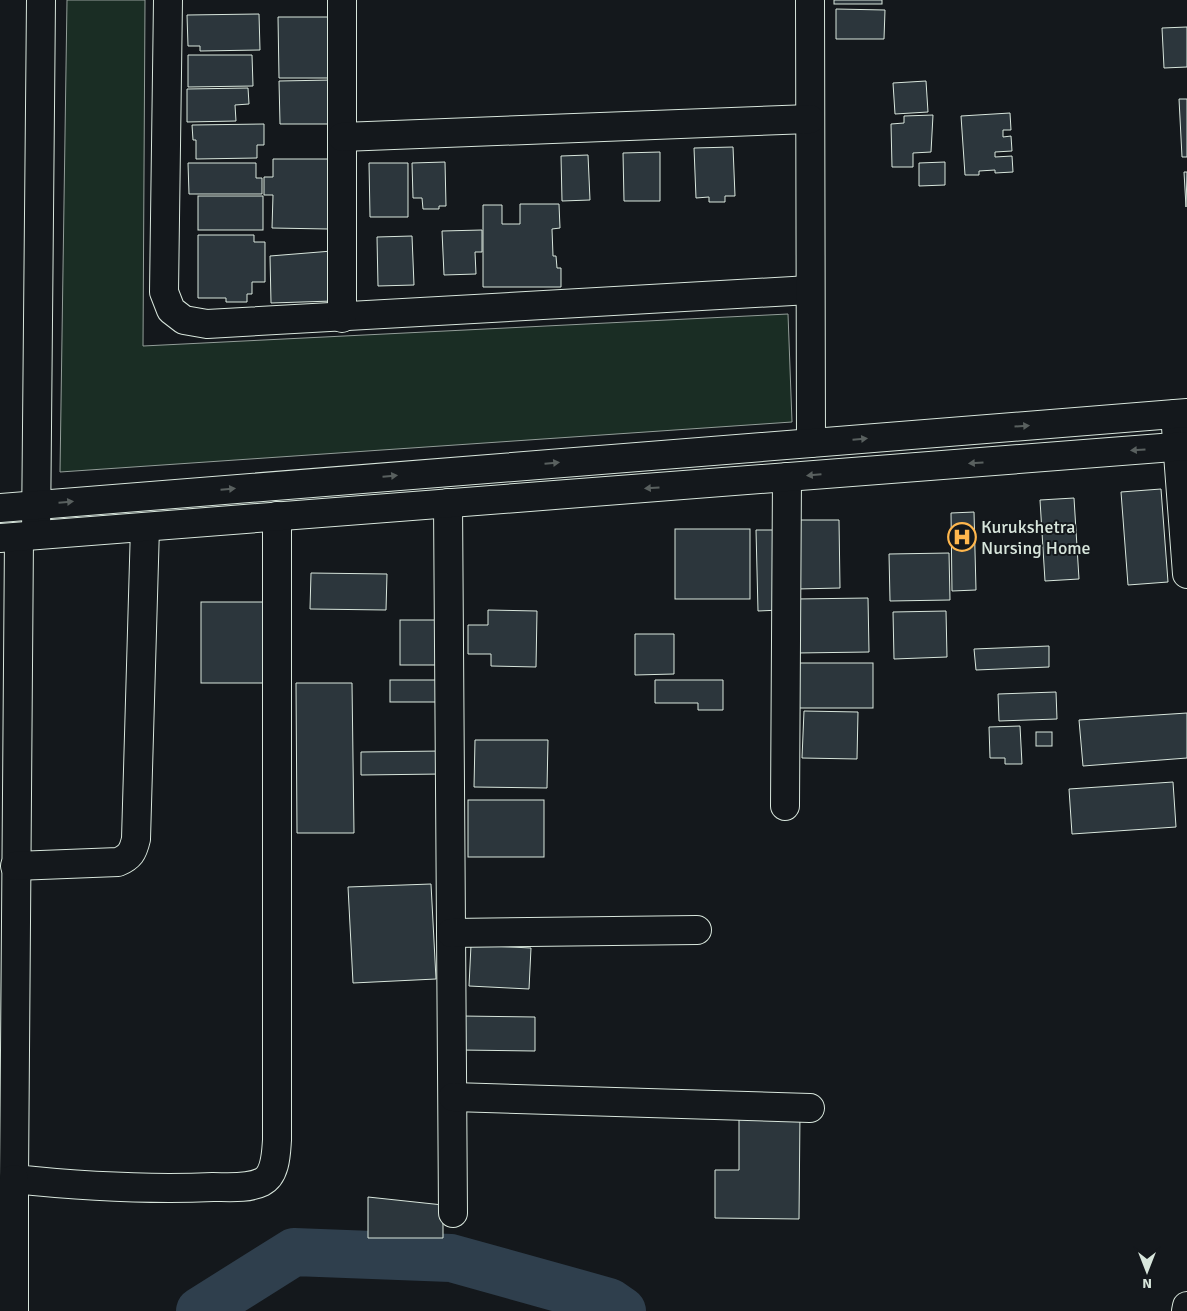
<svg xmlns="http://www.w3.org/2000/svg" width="1187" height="1311" font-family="Signika,sans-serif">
<rect width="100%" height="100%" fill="#14181c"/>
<path fill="#1a2d24" stroke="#939e99" d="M67,0h78l-2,346 645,-32 4,108 -732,50z"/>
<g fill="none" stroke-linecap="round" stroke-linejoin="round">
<path stroke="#2f3f4d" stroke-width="48" d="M200,1311l94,-59 157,6 158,44 13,9"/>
</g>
<g fill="#2c363c" stroke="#d8e6dc">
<rect x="834" y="0" width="48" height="4"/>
<path d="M836,9l49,1 -1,29h-48z"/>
<path d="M259,14l1,36 -60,1v-5h-12l-1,-31z"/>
<path d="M278,17h52l1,61h-52z"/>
<path d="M1187,27v40l-23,1 -2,-40z"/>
<path d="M188,55h64l1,31 -65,1z"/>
<path d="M332,80l1,44h-53l-1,-43z"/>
<path d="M926,81l2,31 -33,2 -2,-31z"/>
<path d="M248,88l1,16 -14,1 1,16 -49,1v-33z"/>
<path d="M1179,99h8v58h-5z"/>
<path d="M1010,113l1,17h-8v7l8,-1 1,15 -17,1v5l17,-1 1,16 -18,1v-3l-16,1v4h-14l-4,-59z"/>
<path d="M933,115l-2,37 -18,1v14h-21l-1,-43 13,-1v-7z"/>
<path d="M264,124v21h-7v13l-61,1v-19h-3l-1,-15z"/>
<path d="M733,147l2,49h-10v6h-16v-5l-13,1 -2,-50z"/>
<path d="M660,152v49h-36l-1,-48z"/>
<path d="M588,155l2,45 -28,1 -1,-45z"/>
<path d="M273,159h56l-1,70 -56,-1 1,-33h-9v-18h9z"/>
<path d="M445,162l1,44h-7v3h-16l-1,-11h-9l-1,-35z"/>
<path d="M945,162v23l-26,1v-23z"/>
<path d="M188,163h68v15h6v16h-73z"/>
<path d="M369,163h39v54h-38z"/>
<path d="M1184,172h3l-1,35z"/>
<rect x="198" y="196" width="65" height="34"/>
<path d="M520,204h39l1,24 -8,1 1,27h3l1,12h4v19h-78v-82h19v19h18z"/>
<path d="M482,230v22h-7l1,22 -32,1 -2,-44z"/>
<path d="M198,235h56v7h11v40h-13v12h-5v8h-21v-4h-28z"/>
<path d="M412,236l2,49 -36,1 -1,-49z"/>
<path d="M332,251l1,50 -62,2 -1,-47z"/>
<path d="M1161,489l7,93 -40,3 -7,-93z"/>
<path d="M1074,498l5,81 -34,2 -5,-81z"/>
<path d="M974,512l2,78 -24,1 -1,-78z"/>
<path d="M796,520h43l1,68 -43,1z"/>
<rect x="675" y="529" width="75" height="70"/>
<path d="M756,530h24l1,80 -23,1z"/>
<path d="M949,553l1,47 -60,1 -1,-47z"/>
<path d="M311,573l76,1 -1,36 -76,-1z"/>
<path d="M868,598l1,54 -72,1 -1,-54z"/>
<rect x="201" y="602" width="68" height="81"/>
<path d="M488,610l49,1 -1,56 -45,-1v-12h-23v-29h20z"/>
<path d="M946,611l1,46 -53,2 -1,-47z"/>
<rect x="400" y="620" width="41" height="45"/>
<path d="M635,634h39v40l-39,1z"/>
<path d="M1049,646v21l-73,3 -2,-21z"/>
<rect x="799" y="663" width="74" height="45"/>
<rect x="390" y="680" width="53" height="22"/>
<path d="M655,680h68v30h-25v-7h-43z"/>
<path d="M296,683h56l2,150h-57z"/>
<path d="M1056,692l1,27 -58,2 -1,-27z"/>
<path d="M804,711l54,1 -1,47 -55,-1z"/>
<path d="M1187,713v45l-104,8 -4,-46z"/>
<path d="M1020,726l2,38h-17v-6h-15l-1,-31z"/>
<rect x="1036" y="732" width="16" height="14"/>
<path d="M475,740h73l-1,48 -73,-1z"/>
<path d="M442,751v23l-81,1v-23z"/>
<path d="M1173,782l3,45 -104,7 -3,-45z"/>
<rect x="468" y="800" width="76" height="57"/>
<path d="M431,884l5,95 -83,4 -5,-96z"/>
<path d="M471,945l60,3 -2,41 -60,-3z"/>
<path d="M461,1016l74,1v34l-75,-1z"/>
<path d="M739,1111l61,1 -1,107 -84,-1v-48h24z"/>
<path d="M368,1197l75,8v33h-75z"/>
</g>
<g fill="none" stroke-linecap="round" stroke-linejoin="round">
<defs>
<g id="minor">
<path d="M168,0l-4,292 7,18 13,10 23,4 603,-34"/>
<path d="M342,0v318"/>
<path d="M810,0l1,443"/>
<path d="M342,137l468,-18"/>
<path d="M1175,414l12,160"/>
<path d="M448,503l5,710"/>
<path d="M36,535l5,-535"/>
<path d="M19,537l-5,642c67,7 132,11 199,8 15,0 35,2 49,-5 14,-7 14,-29 15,-42v-624"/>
<path d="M785,806l2,-329"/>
<path d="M15,866l103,-4c12,-5 15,-10 18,-23l9,-312"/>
<path d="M451,933l246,-3"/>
<path d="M453,1097l357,11"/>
<path d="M14,1179v132"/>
<path d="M1186,1311l1,-5"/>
</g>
<g id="major">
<path d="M0,508l1187,-95"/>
<path d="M0,538l1187,-92"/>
</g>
</defs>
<use href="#minor" stroke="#d8e6dc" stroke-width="30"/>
<use href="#major" stroke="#d8e6dc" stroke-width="30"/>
<use href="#minor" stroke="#14181c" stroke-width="28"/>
<use href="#major" stroke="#14181c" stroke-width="28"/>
</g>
<defs><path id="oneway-solid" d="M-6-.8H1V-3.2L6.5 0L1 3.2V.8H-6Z" transform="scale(1.25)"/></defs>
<g fill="#59605f">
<use href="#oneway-solid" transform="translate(1022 426) rotate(-4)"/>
<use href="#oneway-solid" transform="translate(860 439) rotate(-5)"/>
<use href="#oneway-solid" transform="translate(1138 450) rotate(176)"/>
<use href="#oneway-solid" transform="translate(552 463) rotate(-5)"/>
<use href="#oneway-solid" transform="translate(976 463) rotate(176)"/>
<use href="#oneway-solid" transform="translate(814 475) rotate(175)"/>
<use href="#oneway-solid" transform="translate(390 476) rotate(-5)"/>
<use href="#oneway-solid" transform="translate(652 488) rotate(176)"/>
<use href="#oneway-solid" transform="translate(228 489) rotate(-5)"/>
<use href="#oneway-solid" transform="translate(66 502) rotate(-5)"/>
</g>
<defs>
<symbol id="hospital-ring" viewBox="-11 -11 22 22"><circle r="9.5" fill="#14181c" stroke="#ffb74d" stroke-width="1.5"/><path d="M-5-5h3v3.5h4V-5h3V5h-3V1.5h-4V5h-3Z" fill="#ffb74d"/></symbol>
</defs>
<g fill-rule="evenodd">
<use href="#hospital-ring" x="946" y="521" width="32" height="32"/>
</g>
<g text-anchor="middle" stroke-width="4" stroke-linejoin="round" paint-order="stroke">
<g font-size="18" fill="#d8e6dc" stroke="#14181c" text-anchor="start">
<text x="981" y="533">Kurukshetra<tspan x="981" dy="21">Nursing Home</tspan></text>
</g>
</g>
<g transform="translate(1147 1271) rotate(180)" stroke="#14181c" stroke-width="4" paint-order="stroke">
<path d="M0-4L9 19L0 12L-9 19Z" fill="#d8e6dc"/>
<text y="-8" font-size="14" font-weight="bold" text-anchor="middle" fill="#d8e6dc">N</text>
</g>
</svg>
